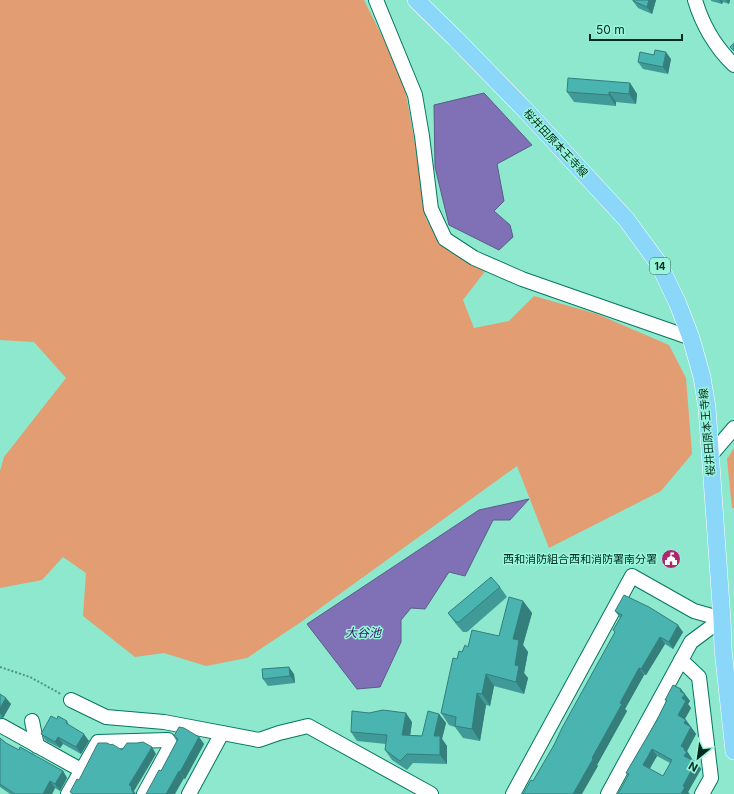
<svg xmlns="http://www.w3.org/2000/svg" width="734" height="794" font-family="Inter,'Noto Sans JP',sans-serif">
<rect width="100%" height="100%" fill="#8de8cd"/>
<g fill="#e39d72">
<path d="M0,0h364l39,78 12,66 11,75 20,30 40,21 -23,30 11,28 35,-7 25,-25 63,18 72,31 17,33 6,76 -31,37 -112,57 -32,-82 -216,156 -54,36 -41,8 -42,-13 -29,4 -52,-41 3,-43 -23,-16 -21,23 -42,8v-117l4,-14 62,-79 -32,-36 -34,-2z"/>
<path d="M734,448v60h-2l-5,-49z"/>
</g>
<g fill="#8071b6" stroke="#5a5c89">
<path d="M484,93l48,52 -35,19 7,37 -10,10 16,14 3,12 -14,13 -50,-25 -14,-58 -1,-62z"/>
<path d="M529,499l-19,21h-17l-28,56 -16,-4 -24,37 -14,-1 -10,12v22l-21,45 -23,2 -50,-65 172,-114z"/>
</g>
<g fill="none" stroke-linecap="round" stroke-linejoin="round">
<defs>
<g id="minor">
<path d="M376,0l39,95 7,41 9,73 14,30 29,19 48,21 169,59"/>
<path d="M695,0c7,24 21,48 39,65"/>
<path d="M710,456l24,-28"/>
<path d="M681,660l18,17 12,101 -9,16"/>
<path d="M71,700l35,17 58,5 95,18 20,-7 29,-7 123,68"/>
<path d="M32,721l5,25"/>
<path d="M2,726l79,44"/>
<path d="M68,794l30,-52 70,-2 3,5 -27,49"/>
<path d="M189,794l33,-61"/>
<path d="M513,794l119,-218 62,35 28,8"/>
<path d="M608,794l83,-152 31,-23"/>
</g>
<path id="major" d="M416,0l39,38 74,76 97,105 33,45 19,40 13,34 11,39 5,31 15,211 1,30 11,102"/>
</defs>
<use href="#minor" stroke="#047760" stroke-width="16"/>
<use href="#major" stroke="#fff" stroke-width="18"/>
<path stroke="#4e937f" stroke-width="2" stroke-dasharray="2 2" stroke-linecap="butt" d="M0,667l30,10 31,17"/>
<use href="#minor" stroke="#fff" stroke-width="14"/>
<use href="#major" stroke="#8bd7f9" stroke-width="17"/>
</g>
<g fill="#409b98" fill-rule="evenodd">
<path d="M633,0h23l-4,14 -14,-6 -5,-7z"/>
<path d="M711,0h19l-1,4 -6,-2 -1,2 -11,-3z"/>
<path d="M671,59l-3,15 -25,-5 -5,-7z"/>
<path d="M630,83l7,11 -1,10 -20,-2v4l-42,-4 -7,-10z"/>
<path d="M500,587l7,10 -40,35h-4l-7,-8 -8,-11z"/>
<path d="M523,601l9,12 -9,32 5,7 -4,21 4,5 -4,16 -30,-8 -4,20 -4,-1 -6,36 -17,-3 -8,-11 -6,-2 -8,-12 16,-54 5,-7 6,-5 31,-11z"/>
<path d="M615,611l68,21 -10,17 -8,-5 -19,31h-2l-19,34 2,2 -30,54 1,1 -65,15 21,-36 61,-113 -2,-2 7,-12z"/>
<path d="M294,674l1,9 -27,3 -5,-7z"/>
<path d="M684,693l6,8 -2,3 3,4 -6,11 11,15 -9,17 5,8h-1l5,3 5,7 -13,23 -60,-17 -2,-2 31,-53 9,-19 -1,-1zM657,756l13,7 -7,13 -14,-7z"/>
<path d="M0,694l11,10 -8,14h-3z"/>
<path d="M439,714l7,9 -4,16 5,7v18l-34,-1 -6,7 -15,-10 -7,-10 1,-6 -29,-3 -6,-9 61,-10 -2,13 12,1z"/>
<path d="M57,719l10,2 2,4 20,16 -8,13 -18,-10 -3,4 -14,-7 -5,-7z"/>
<path d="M174,736l25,1 5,7 -19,35 -24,-8 16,-30z"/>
<path d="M0,738l6,5 13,7 44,21 4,7 -7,13 -5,-3 -3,6h-42l-10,-7z"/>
</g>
<g fill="#347e7c">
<path d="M649,0h7l-4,14 -5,-7z"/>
<path d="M719,0h2l2,2 -1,2z"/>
<path d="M726,0h4l-1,4z"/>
<path d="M666,52l5,7 -3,15 -5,-7z"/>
<path d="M630,83l7,11 -1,10 -7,-10z"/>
<path d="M609,92l7,10v4l-7,-11z"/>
<path d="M523,601l9,12 -9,32 5,7 -4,21 4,5 -4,16 -8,-12 -3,-43z"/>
<path d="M678,625l5,7 -10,17 -4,-7z"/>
<path d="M660,637l5,7 -19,31 -5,-6z"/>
<path d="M289,667l5,7 1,9 -5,-7z"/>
<path d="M639,668l5,7 -19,34 2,2 -30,54 1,1 -16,28h-9l19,-36 28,-55z"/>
<path d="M486,674l8,12 -4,20 -8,-12z"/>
<path d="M681,689l9,12 -2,3 3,4 -8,14 -5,-7 2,-24z"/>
<path d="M477,693l9,12 -6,36 -8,-12z"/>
<path d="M6,698l5,6 -8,14 -3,-5v-5z"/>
<path d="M406,713l6,9 -3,22 -7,-9z"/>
<path d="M439,714l7,9 -4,16 5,7v18l-7,-9 -6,-19z"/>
<path d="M686,720l5,7 -2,3 -5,-7z"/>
<path d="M691,727l5,7 -9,17 5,8 -3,4 -5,-7 -3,-10z"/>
<path d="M84,734l5,7 -8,13 -5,-7z"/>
<path d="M58,737l5,7 -3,4 -5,-6z"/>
<path d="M199,737l5,7 -19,35 -5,-7z"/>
<path d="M152,747l4,7 -22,37 2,3h-2l-5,-9z"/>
<path d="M652,749l5,7 -9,16 -5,-7z"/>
<path d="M696,762l5,7 -13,23 2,2h-9l2,-8z"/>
<path d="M63,771l4,7 -7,13 -5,-7z"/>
<path d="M179,771l5,7 -9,16h-9z"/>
<path d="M50,781l5,7 -3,6h-9z"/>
</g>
<g fill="#4ab4b1" stroke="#347e7c" fill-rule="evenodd">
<path d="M633,0h16l-2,7 -14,-6z"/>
<path d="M734,43v8l-4,-4z"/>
<path d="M655,50l11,2 -3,15 -25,-5 2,-10 14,3z"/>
<path d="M568,78l62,5 -1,11 -20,-2v3l-42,-3z"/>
<path d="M491,577l9,10 -41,35h-3l-8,-9z"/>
<path d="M624,595l25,12 29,18 -9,17 -9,-5 -19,32 -2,-1 -19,35 2,1 -30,54 1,1 -20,35h-50l8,-14 2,1 21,-36 8,-17 53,-96 -2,-2 9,-15 -7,-4z"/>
<path d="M509,597l14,4 -10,38 6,1 -4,25 4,1 -3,16 -30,-8 -4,20 -5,-1 -5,36 -17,-3 1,-9 -15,-4 12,-55 4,1 2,-8 3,1 3,-7 3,2 4,-17 27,6z"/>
<path d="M289,667l1,9 -27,3 -1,-10z"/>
<path d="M673,685l8,4 -1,2 5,3 -3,4 4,3 -8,14 8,5 -2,3 7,4 -10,19 4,3 -1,1 3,2 -3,4 12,6 -13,24 2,1 -4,7h-63l11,-20 -3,-1 31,-53 10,-20h-2zM652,749l20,11 -9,16 -20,-11z"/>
<path d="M0,694l6,4 -6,10z"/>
<path d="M383,710l23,3 -4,22 20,1 6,-25 11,3 -5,22h6v19l-33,-1 -7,7 -15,-11 2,-15 -36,-3 1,-21 17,2z"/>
<path d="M51,716l6,3 1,-3 9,5 -1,2 18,11 -8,13 -18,-10 -3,5 -14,-8z"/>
<path d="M179,727l5,1 15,9 -19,35 -1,-1 -13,23h-20l13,-24 2,1 17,-32 -4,-3z"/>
<path d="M0,738l6,5 13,7 1,-3 43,24 -8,13 -5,-3 -7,13h-28l-15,-10z"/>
<path d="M143,742l9,5 -23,38 2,1 1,5 2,3h-62v-1l-2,-1 7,-13 2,1 19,-37h9l4,2 1,-1 10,6 5,-7h10z"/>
</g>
<defs>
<symbol id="civic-disc" viewBox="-11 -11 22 22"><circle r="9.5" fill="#ac276f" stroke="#9af6da"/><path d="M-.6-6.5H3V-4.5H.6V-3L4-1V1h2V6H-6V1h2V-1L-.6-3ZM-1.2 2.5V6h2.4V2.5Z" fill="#fff"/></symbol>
</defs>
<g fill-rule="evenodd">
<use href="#civic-disc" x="660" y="548" width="22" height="22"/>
</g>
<g text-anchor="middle" stroke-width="3" stroke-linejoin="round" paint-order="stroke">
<rect fill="#9af6da" stroke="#2f6858" stroke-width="1" x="650" y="258" width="20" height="16" rx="3"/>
<g font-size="10" font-weight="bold" fill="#012b21">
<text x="660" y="270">14</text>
</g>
<g font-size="11" fill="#012b21" stroke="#9af6da">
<text transform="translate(556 143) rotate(47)" y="4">桜井田原本王寺線</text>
<text transform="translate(707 432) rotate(-95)" y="4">桜井田原本王寺線</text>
</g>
<g font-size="11" fill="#012b21" stroke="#9af6da" text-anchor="end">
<text x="657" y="563">西和消防組合西和消防署南分署</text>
</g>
<g font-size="12" font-style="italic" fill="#331568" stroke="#9af6da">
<text x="363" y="637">大谷池</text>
</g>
</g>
<g transform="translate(698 758) rotate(209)" stroke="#9af6da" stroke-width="3" paint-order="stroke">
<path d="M0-3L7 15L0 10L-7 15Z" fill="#012b21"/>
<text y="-6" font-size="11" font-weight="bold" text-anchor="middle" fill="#012b21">N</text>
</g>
<path d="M590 34v6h92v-6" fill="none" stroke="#012b21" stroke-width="2"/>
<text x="596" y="34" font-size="12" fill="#012b21" stroke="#9af6da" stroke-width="3" paint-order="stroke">50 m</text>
</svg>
